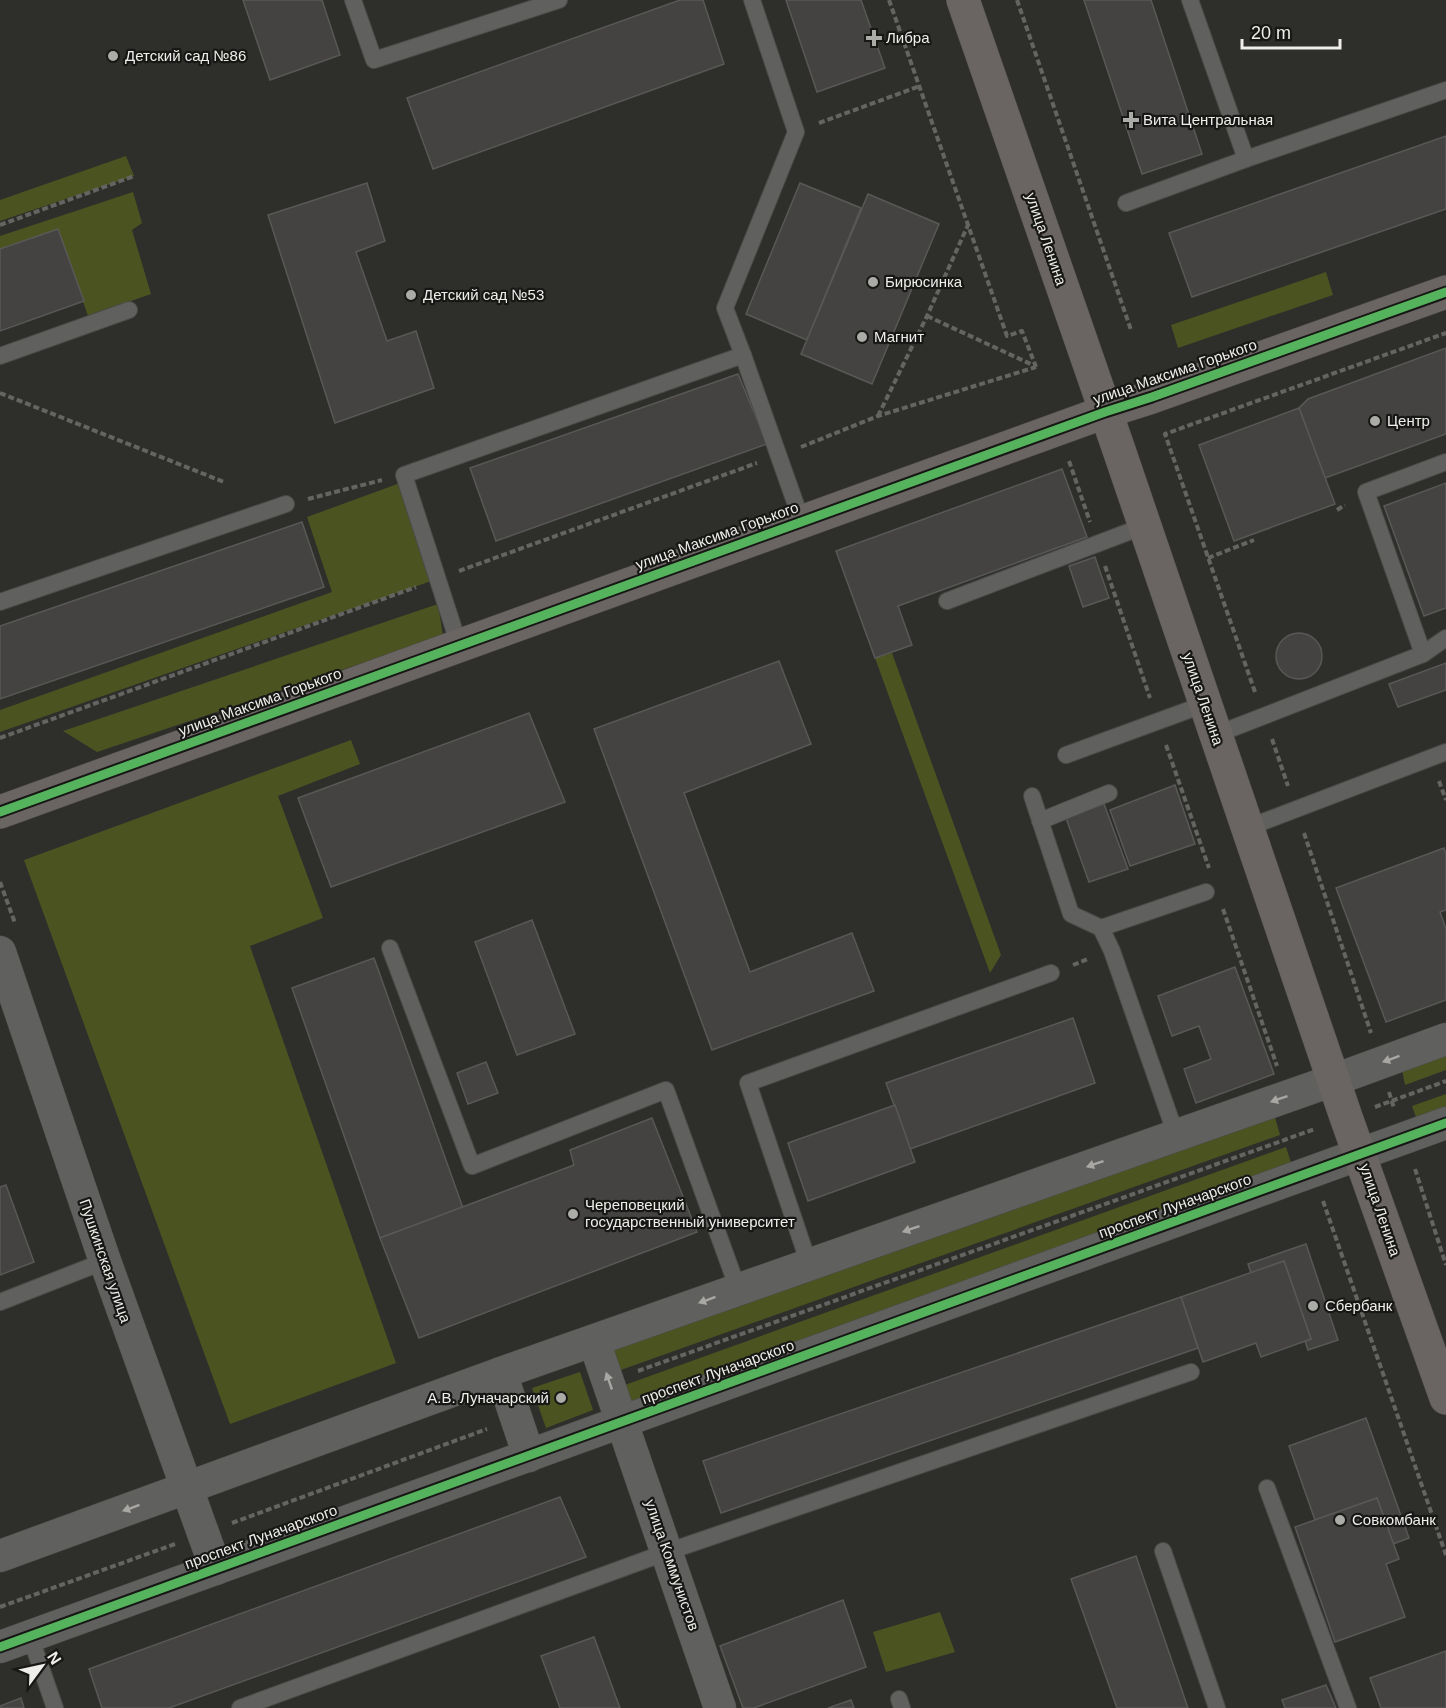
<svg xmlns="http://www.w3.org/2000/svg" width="1446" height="1708" font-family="Arial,sans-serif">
<rect width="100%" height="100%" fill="#2e2e2b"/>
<g fill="#4b5421">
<path d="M126,156l8,20 -134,45v-21z"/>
<path d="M133,192l9,31 -10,7 19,64 -63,22 -30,-87 -58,20v-13z"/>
<path d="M1326,272l7,23 -155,53 -7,-23z"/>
<path d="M400,483l37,96 -437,153v-22l332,-118 -25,-75z"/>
<path d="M438,604l5,32 -346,116 -34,-21z"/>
<path d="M892,653l109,302 -11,18 -115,-315z"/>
<path d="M351,740l9,24 -82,32 45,122 -73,28 146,417 -166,61 -206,-564z"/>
<path d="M1446,1049v21l-41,15 -4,-20z"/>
<path d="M1446,1094v15l-29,11 -5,-14z"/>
<path d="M1274,1114l6,21 -662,236 -8,-24z"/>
<path d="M1286,1147l6,19 -661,240 -9,-20z"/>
<path d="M580,1372l13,38 -47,18 -14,-40z"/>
<path d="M940,1612l15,40 -69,20 -13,-40z"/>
</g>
<g fill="#444342" stroke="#585857" stroke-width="1.5">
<path d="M243,0h79l18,55 -70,25z"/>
<path d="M680,0h23l21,64 -291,105 -26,-71z"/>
<path d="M786,0h75l24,68 -68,24z"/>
<path d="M1084,0h67l51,154 -60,20z"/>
<path d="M1446,136v73l-254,88 -23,-64z"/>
<path d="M367,183l18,58 -29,11 31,89 29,-10 18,57 -99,35 -67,-208z"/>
<path d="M800,183l61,25 -54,132 -61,-26z"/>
<path d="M868,194l71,30 -67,160 -71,-30z"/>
<path d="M58,229l26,72 -84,30v-82z"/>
<path d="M1446,348v86l-121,44 -26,-70 9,-9z"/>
<path d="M738,374l29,70 -271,97 -26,-73z"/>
<path d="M1299,408l36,96 -101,37 -35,-96z"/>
<path d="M1062,469l25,68 -189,69 14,39 -37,13 -39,-107z"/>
<path d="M1446,483v125l-22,8 -40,-110z"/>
<path d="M302,522l22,65 -324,112v-73z"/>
<path d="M1095,557l14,41 -26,9 -14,-41z"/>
<circle cx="1299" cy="656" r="23"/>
<path d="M779,661l32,83 -127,49 66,179 102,-39 22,58 -162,59 -118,-321z"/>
<path d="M1446,663v27l-48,17 -9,-23z"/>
<path d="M529,713l36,89 -234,85 -33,-89z"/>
<path d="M1175,785l20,59 -65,22 -20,-56z"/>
<path d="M1104,804l24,65 -39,13 -23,-64z"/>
<path d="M1444,848l2,6v56l-6,2 6,17v71l-60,22 -50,-134z"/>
<path d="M532,920l43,114 -58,21 -42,-113z"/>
<path d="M374,958l89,250 -83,30 -88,-250z"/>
<path d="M1235,967l39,107 -78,29 -12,-34 27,-10 -12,-33 -27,10 -14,-40z"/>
<path d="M1073,1018l22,65 -185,66 -24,-66z"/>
<path d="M486,1062l12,31 -30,11 -11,-31z"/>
<path d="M895,1105l20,57 -107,39 -20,-58z"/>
<path d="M652,1118l45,114 -278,106 -39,-100 194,-73 -4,-15z"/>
<path d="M6,1185l28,77 -34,13v-88z"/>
<path d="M1306,1244l32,96 -30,10 -3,-9 6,-2 -27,-78 -33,12 -3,-9z"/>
<path d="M1284,1261l27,78 -50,18 -5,-14 -53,19 -22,-65z"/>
<path d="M1181,1297l17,51 -477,165 -18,-52z"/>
<path d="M1366,1418l43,120 -16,6 -16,-46 -62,22 -26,-74z"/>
<path d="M560,1497l26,60 -417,151h-67l-13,-39z"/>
<path d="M1377,1498l22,61 -13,5 19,53 -70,25 -40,-115z"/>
<path d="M1136,1556l52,152h-71l-46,-129z"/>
<path d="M843,1600l23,67 -112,41h-11l-23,-62z"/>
<path d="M594,1637l26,71h-60l-19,-52z"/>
<path d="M1446,1651v57h-65l-11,-30z"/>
<path d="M1326,1685l10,23h-51l-3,-8z"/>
<path d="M21,1698l3,10h-24v-2z"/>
<path d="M851,1700l3,8h-26z"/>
</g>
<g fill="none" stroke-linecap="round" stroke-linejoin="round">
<defs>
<g id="lane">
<path d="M353,0l21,60 185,-60"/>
<path d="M1190,0l56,159 200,-69"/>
<path d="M1126,203l120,-44"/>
<path d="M743,355l-18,-47 71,-176 -44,-132"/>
<path d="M0,356l129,-46"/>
<path d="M947,601l197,-75"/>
<path d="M0,602l286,-98"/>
<path d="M459,645l-55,-170 339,-120 59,167"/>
<path d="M1423,654l-57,-162 80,-30"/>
<path d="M1215,735l208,-81 23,-16"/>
<path d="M1066,755l139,-51"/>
<path d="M1032,796l39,118 30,14"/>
<path d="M1040,821l69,-28"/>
<path d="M1247,828l199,-76"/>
<path d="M390,948l82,218 194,-76 72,199"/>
<path d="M1176,1135l-64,-184 -11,-23 105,-36"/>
<path d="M809,1264l-61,-181 303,-110"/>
<path d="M0,1302l105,-41"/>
<path d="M1267,1488l81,220"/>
<path d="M1163,1551l54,157"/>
<path d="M30,1636l25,72"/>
<path d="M899,1699l3,9"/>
<path d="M240,1708l427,-156 524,-180"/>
</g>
<g id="street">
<path d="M0,952l105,309 111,308"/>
<path d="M594,1341l126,367"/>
<path d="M501,1373l28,83"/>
<path d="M0,1556l501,-183 833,-293 112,-41"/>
<path d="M0,1647l1446,-524"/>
</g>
<g id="secondary">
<path d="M963,0l156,450 227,667 100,281"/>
<path d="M0,812l1105,-400 47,-15 294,-105"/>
</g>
</defs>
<use href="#lane" stroke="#4a4a48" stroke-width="18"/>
<use href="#street" stroke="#4a4a48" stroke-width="33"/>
<use href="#secondary" stroke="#4a4a48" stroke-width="34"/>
<g stroke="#646462" stroke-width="4" stroke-dasharray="6 3" stroke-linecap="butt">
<path d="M889,0l118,336 15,-5 14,36"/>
<path d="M1017,0l114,330"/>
<path d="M819,123l101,-37"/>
<path d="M0,225l134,-49"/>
<path d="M927,316l108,50"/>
<path d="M0,393l224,89"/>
<path d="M878,416l49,-100 41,-91"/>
<path d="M801,447l77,-31 158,-49"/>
<path d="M1069,461l21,61"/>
<path d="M308,499l74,-19"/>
<path d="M1337,510l8,-5"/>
<path d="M1208,558l46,-18"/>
<path d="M1105,566l45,132"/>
<path d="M459,571l298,-108"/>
<path d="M1255,692l-90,-258 281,-101"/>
<path d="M0,738l416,-151"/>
<path d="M1272,739l16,47"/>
<path d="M1166,745l43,123"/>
<path d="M1439,781l7,19"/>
<path d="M1304,833l67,200"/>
<path d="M0,882l15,41"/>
<path d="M1223,909l54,157"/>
<path d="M1073,965l15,-6"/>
<path d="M1389,1092l5,16"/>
<path d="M1375,1107l71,-26"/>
<path d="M1415,1169l31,96"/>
<path d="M1323,1201l123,354"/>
<path d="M638,1371l677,-242"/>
<path d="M232,1523l255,-94"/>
<path d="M0,1607l175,-63"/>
</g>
<use href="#lane" stroke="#60605e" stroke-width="16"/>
<use href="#street" stroke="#60605e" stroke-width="32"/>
<use href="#secondary" stroke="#6a6562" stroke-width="33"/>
<defs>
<g id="cycleway">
<path d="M0,812l1105,-400 47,-15 294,-105"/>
<path d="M0,1647l1446,-524"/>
</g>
</defs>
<use href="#cycleway" stroke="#171715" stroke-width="13"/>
<use href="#cycleway" stroke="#56b35d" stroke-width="9"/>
</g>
<defs><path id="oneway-solid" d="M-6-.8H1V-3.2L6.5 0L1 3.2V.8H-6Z" transform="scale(1.5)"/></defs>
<g fill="#a8a7a4">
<use href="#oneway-solid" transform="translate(1391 1059) rotate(160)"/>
<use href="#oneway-solid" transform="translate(1279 1099) rotate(161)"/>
<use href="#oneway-solid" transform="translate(1095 1164) rotate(161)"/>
<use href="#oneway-solid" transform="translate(911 1229) rotate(161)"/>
<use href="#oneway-solid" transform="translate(707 1300) rotate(160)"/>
<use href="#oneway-solid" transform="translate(609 1381) rotate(-109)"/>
<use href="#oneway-solid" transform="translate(131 1508) rotate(160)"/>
</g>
<g fill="#ababa8" stroke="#171715" stroke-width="2">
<path d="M871 29h6v6h6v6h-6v6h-6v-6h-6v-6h6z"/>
<circle cx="113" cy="56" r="6"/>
<path d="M1128 111h6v6h6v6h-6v6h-6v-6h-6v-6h6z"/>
<circle cx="873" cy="282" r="6"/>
<circle cx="411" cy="295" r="6"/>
<circle cx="862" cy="337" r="6"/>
<circle cx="1375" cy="421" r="6"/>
<circle cx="573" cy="1214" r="6"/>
<circle cx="1313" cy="1306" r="6"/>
<circle cx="561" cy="1398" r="6"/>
<circle cx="1340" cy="1520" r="6"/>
</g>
<g text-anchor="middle" stroke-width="4.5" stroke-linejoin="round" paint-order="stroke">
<g font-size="15" fill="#efeeeb" stroke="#171715" text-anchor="start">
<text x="886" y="43">Либра</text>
<text x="125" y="61">Детский сад №86</text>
<text x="1143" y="125">Вита Центральная</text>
<text x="885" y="287">Бирюсинка</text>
<text x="423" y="300">Детский сад №53</text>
<text x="874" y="342">Магнит</text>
<text x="1387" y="426">Центр</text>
<text x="585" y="1210">Череповецкий<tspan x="585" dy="17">государственный университет</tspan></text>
<text x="1325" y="1311">Сбербанк</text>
<text x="549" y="1403" text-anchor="end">А.В. Луначарский</text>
<text x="1352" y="1525">Совкомбанк</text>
</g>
<g font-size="15" fill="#efeeeb" stroke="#171715">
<text transform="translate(1046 239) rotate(71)" y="5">улица Ленина</text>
<text transform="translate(1175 372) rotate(-19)" y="5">улица Максима Горького</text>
<text transform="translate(717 536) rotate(-20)" y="5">улица Максима Горького</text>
<text transform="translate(1203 699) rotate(71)" y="5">улица Ленина</text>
<text transform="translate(260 702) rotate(-20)" y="5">улица Максима Горького</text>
<text transform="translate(1175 1206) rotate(-20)" y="5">проспект Луначарского</text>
<text transform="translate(1380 1210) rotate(71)" y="5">улица Ленина</text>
<text transform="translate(105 1261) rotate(71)" y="5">Пушкинская улица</text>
<text transform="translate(718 1372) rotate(-20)" y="5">проспект Луначарского</text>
<text transform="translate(261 1537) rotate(-20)" y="5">проспект Луначарского</text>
<text transform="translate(672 1565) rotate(71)" y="5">улица Коммунистов</text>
</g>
</g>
<g transform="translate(42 1666) rotate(57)" stroke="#171715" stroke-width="4.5" paint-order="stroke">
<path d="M0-4.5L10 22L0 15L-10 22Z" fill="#efeeeb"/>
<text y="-9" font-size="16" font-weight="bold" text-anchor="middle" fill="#efeeeb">N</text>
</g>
<path d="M1242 39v9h98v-9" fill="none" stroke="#efeeeb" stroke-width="3"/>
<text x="1251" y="39" font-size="18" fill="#efeeeb" stroke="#171715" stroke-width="4.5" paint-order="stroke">20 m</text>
</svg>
